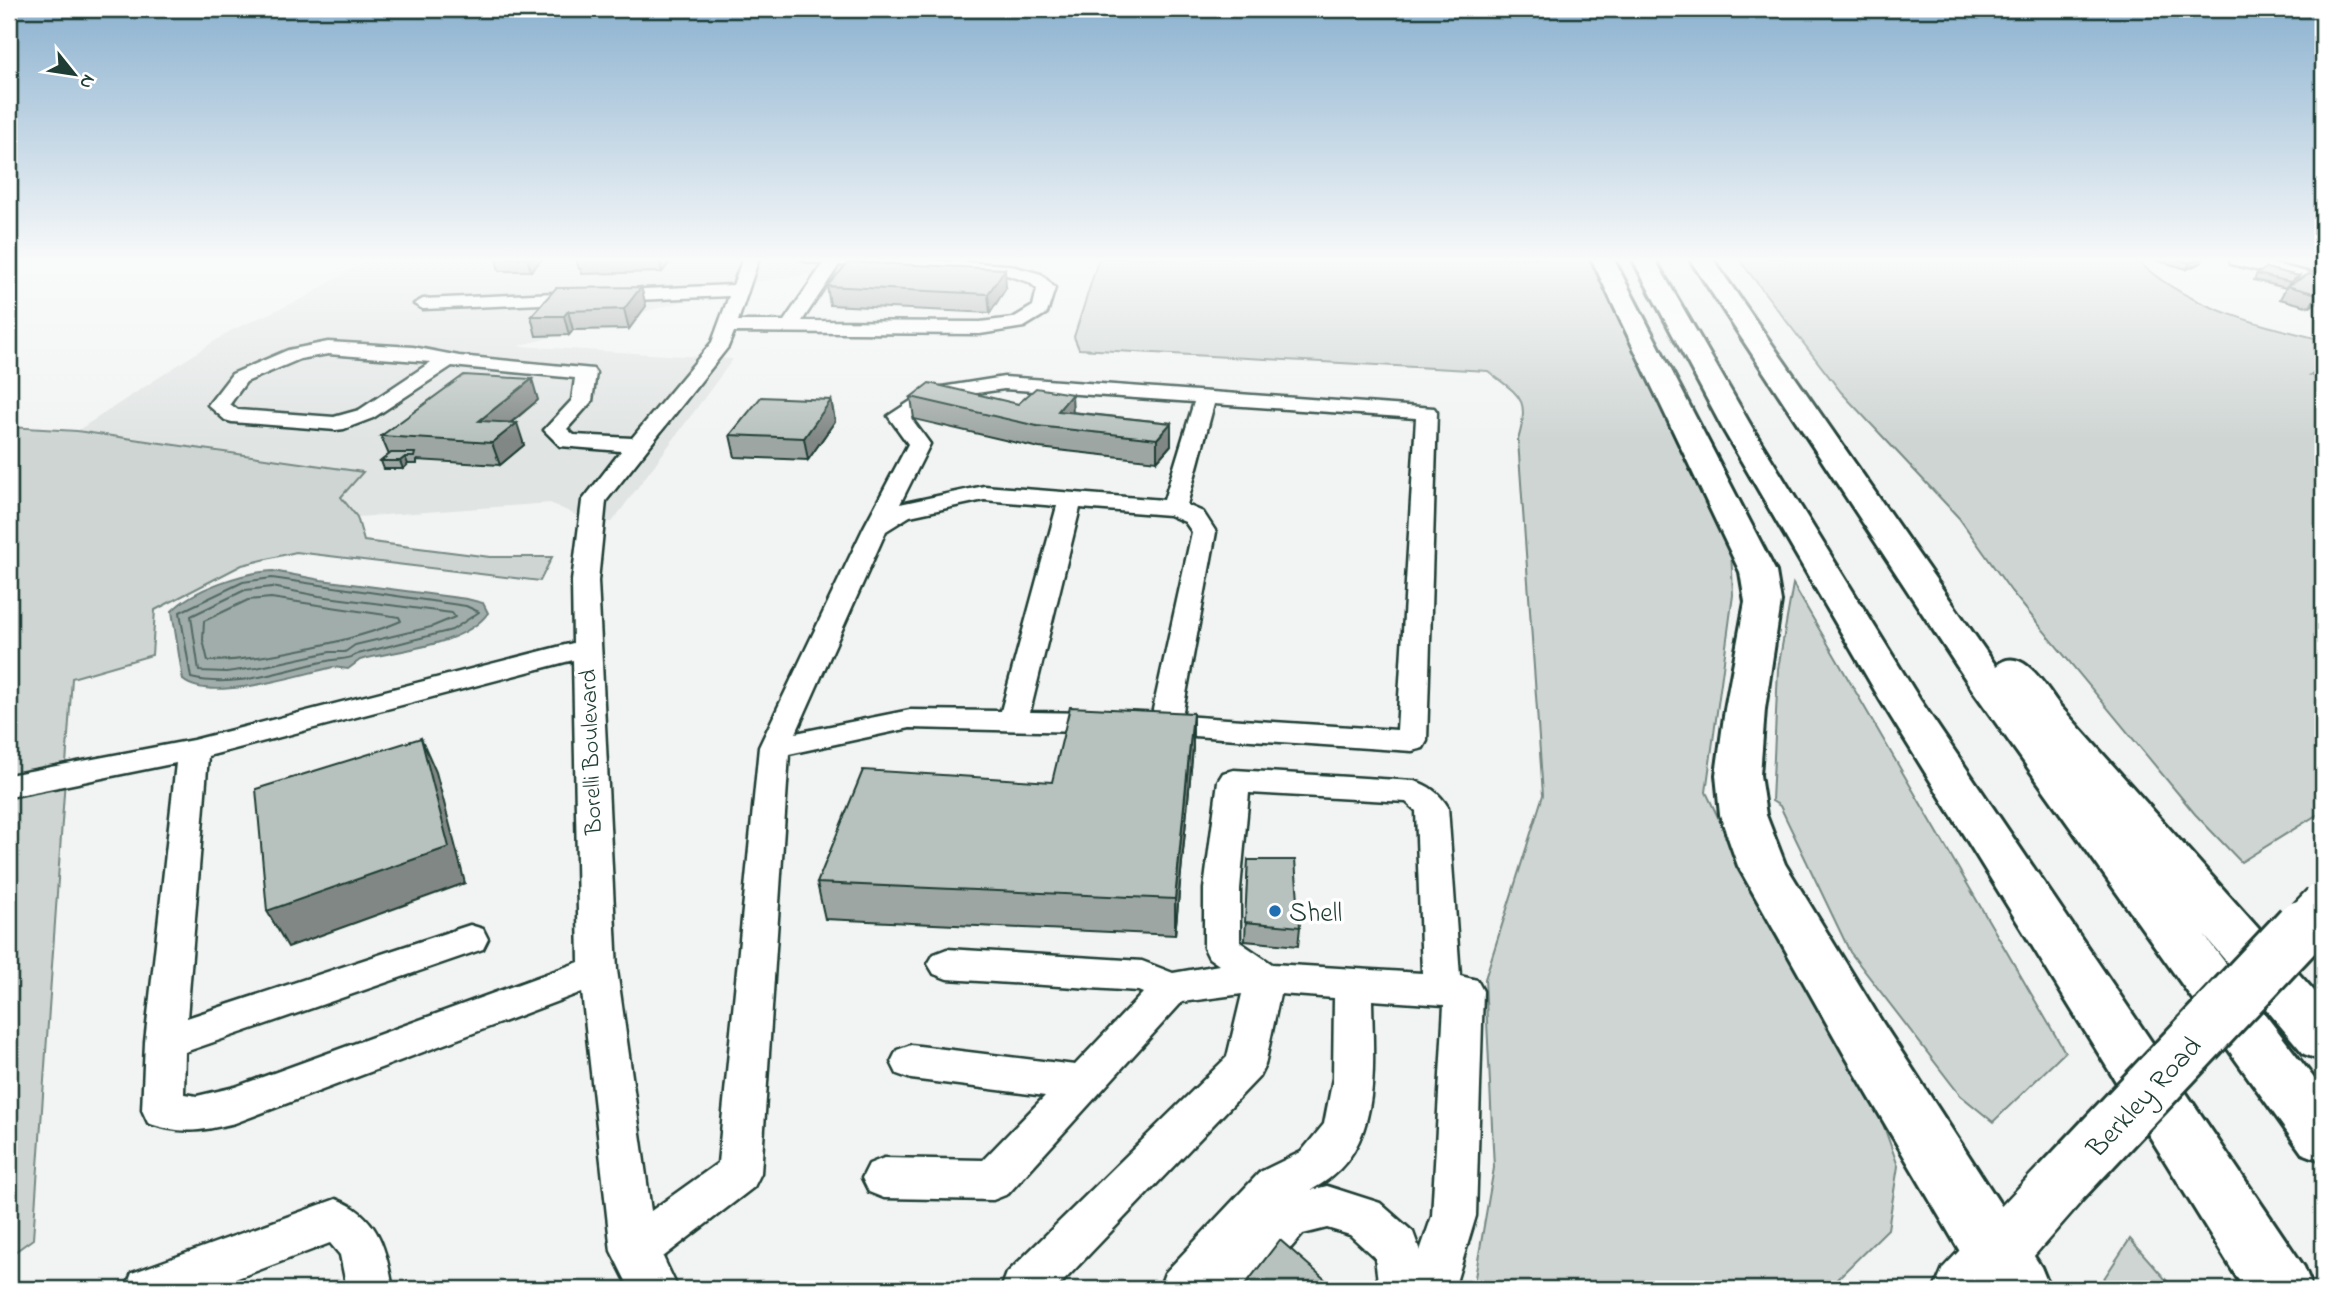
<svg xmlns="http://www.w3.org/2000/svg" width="2332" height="1298" font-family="'Indie Flower',sans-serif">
<rect width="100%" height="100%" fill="#f2f3f3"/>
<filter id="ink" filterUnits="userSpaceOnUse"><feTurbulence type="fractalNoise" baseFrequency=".0143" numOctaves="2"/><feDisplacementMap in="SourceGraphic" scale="14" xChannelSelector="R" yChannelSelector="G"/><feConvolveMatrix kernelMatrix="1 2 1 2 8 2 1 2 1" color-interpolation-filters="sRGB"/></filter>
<g filter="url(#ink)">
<path fill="#e0e4e3" d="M369,258h561l-175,24 -237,64 215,13 -121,163 -25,-2 -37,-17 -193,14 -17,-20 22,-25 -285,-41 153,-100 74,-33z"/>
<g fill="#ced5d3" stroke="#768984" stroke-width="2">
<path d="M1099,258h499l133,289 2,48 -27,197 68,142 103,173 21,59 -10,63 -61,60h-354l21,-121 -9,-189 58,-184 -25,-355c13,-43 1,-44 -30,-69l-409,-22 -5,-12z"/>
<path d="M1738,258h397c50,50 122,66 188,82v27l-13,8 13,4v432l-82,51 -46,-48 -184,-223 -52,-73 -118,-126z"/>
<path d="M9,427l68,4 286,41 -22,25 16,20 7,24 126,16h62l-12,24 -244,-29 -54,13 -87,45 -3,45 -80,23 -39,561 -24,17z"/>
<path d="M1793,584l272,468 -72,70 -33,-27 -110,-143 -70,-146 -8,-5 6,-132z"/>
<path d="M2130,1239l44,50h-77z"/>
</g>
<path fill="#a1adaa" stroke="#6d807b" stroke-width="2" d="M273,571l48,9 146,19 16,4 5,10c-24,33 -91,37 -128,47l-12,9 -15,-2c-34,8 -123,36 -150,13l-11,-69c21,-22 72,-39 101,-40z"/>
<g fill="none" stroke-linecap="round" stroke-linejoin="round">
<g stroke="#536a63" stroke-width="2">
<path d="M272,578l194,28 13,6 -27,18 -94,24c-12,7 -18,4 -31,7 -45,9 -90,28 -136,17l-11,-66 63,-30z"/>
<path d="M272,587l47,9 133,17 3,4 -24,10 -76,18 -10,7h-15l-74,16 -30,4 -27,-1 -8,-55 54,-26z"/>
<path d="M271,598l128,19 2,4c-47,20 -142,40 -193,40l-5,-21 1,-19 44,-21z"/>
</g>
<defs>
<g id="minor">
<path d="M743,258h16l-21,63h46l39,-57 -19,-3 -2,-3h95l111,7 33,9 14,14 -8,25 -23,14 -44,7 -246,-2 -6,15 -122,154 -8,80 19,389 34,241 67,-48 41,-416 105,-220 44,-83 -20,-28 41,-27 75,-12 430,31 3,4 -10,329 -4,7 -11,3 -247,-17 -255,-6 -121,26 -28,419 -7,14 -91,70 15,32h-48l-19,-38 -29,-259 -347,131c-33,8 -54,12 -87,0l-6,-13 3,-68 31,-279 -167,34v-22l184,-35 380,-97 -1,-62 10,-80 39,-50 -61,-5 -16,-16 28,-30 3,-22 -123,-12 -79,52 -29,11 -8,1 -104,-8 -7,-2 -17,-15 24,-31 56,-24 40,-8 85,5 46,9 134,13 3,4 -4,28 -25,28 7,6 58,3 80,-96 17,-46 -306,13 -9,-5 9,-5 310,-14zM839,265l168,10 22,7 8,7 -4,17 -20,12 -33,4 -178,-1zM328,354l103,8 -72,48 -25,7 -96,-7 -8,-6 16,-22 54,-23zM1004,389l190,13 -30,98 -180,-14 -84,18 30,-60 -19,-26 31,-20zM1214,404l202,14 -19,312 -215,-14 34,-184 -13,-20 -16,-7zM984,500l73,6 -56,205 -91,-1 -114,23 90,-202 24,-15zM1080,508l89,7 16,7 7,10 -40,182 -122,-2zM573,660l6,302 -344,125 -38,9 -13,-2 1,-42 298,-103 5,-10 -5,-10 -13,-4 -283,93 21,-262z"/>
<path d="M2230,258h20l73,18v10l-92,-22z"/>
<path d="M1234,770l180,11c15,4 26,13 34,26l12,169 17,4 6,11 -7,225 -22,73h-75l-4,-31 -25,-23 -23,-7 -24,6 -48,55h-96l6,-16 95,-101 41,-20 23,-28 9,-46 1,-80 -54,-4 -15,71 -6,12 -203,212h-55l6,-16 220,-216 15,-63 -60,8 -174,192 -15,6 -109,-2 -15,-6 -7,-14 7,-14 15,-6 99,2 62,-64 -134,-17 -14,-5 -6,-12 6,-12 14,-5 164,20 68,-72 -5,-2 -191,-12 -13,-5 -6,-10 6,-10 13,-5 195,12 31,12 46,-8 -10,-7 -5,-10v-59l14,-108 5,-8zM1249,793l157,9 10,9 6,162 -150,-9 -32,-22v-53zM1372,1000l72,5 -12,211 -12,35 -7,-19 -33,-29 -53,-17 -16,4c73,-37 62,-120 61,-190z"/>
<path d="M336,1199c42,16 50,49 57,90h-46l-7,-34 -10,-12 -121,46h-83l6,-16z"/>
</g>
<path id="major" d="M2060,1158l20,7 9,19 -9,19 -75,86h-71l9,-21 97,-103z"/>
<g id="highway">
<path d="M1591,258h22l163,314 5,30 -16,107 -5,66 6,40 19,49 97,158 159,245 9,22h-68l-138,-235 -106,-188 -18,-51 -4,-40 9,-66 20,-107 -5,-30z"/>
<path d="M1632,258h22l100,173 166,269 384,567 9,22h-69l-363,-588 -157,-270z"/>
<path d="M1689,258h23l284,408c26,-23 50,22 64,40l263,295v60l-19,-7 -100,-119 119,155v71l-21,-8 -328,-461z"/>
</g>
</defs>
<use href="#minor" stroke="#1f3d34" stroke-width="5"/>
<use href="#major" stroke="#1f3d34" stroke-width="5"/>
<use href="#highway" stroke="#1f3d34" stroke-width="6"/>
<use href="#minor" fill="#fff" fill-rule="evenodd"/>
<use href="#major" fill="#fff" fill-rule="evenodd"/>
<use href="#highway" fill="#fff" fill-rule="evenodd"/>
<defs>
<path id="major-bridge-far1" d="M2299,929l24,-25"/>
<path id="major-bridge" d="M2060,1184l241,-256"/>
</defs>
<use href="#major-bridge-far1" stroke="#1f3d34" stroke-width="47" stroke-linecap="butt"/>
<use href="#major-bridge" stroke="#1f3d34" stroke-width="60" stroke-linecap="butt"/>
<use href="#major-bridge-far1" stroke="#fff" stroke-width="42"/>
<use href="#major-bridge" stroke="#fff" stroke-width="54"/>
</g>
<g fill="#9da6a3" stroke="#1f3d34" stroke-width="2">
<path d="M496,258h47l-12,13h-32z"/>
<path d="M576,258h97l-11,14 -80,2 -1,-5h-2z"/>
<path d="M2156,258h47l-2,5 -14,6 -32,-9z"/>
<path d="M2257,274l42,2 -2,5 26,-4v21l-13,9 -30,-8 6,-11 -32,-8z"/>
<path d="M827,286l179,2 -16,25 -160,-8z"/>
<path d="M641,287l5,19 -17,23 -56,1 -4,5 -33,1 -5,-20z"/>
<path d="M911,397l107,7 54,8 99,11v22l-14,16 -118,-13 -125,-29z"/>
<path d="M538,400l-27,23 13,22 -24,20 -83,-5v4h-9l-5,5h-19l-3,-8 8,-6 -8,-19z"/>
<path d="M831,400l4,21 -27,39 -73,-3 -5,-22z"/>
<path d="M1193,713v35l-18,187 -350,-16 -8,-36 235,-101z"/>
<path d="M1248,860l52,67 -2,19 -53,-5z"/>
</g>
<g fill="#808784" stroke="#1f3d34" stroke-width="2">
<path d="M527,258h16l-12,13z"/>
<path d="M659,258h14l-11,14z"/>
<path d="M2200,258h3l-2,5 -14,6 3,-6z"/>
<path d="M1005,269l1,19 -16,25 -2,-19z"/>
<path d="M2299,276l-3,6 -8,4 2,-4z"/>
<path d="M641,287l5,19 -17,23 -5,-20z"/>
<path d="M2323,290v8l-13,9 7,-13z"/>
<path d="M568,311l5,19 -4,5 -5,-19z"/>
<path d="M532,379l6,21 -51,42 -8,-21z"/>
<path d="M1072,394l1,21 -15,-4z"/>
<path d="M831,400l4,21 -27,39 -4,-22z"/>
<path d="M517,423l7,22 -24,20 -8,-22z"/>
<path d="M1171,423v22l-14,16v-22z"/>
<path d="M405,457l3,7 -5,5 -3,-8z"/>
<path d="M1193,713v35l-18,187v-36z"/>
<path d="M421,738l15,34 29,111 -177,64 -21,-36z"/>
</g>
<g fill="#b7c1bd" stroke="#1f3d34" stroke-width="2">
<path d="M2174,258h26l-10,5z"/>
<path d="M849,262l156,7 -17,25 -161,-8z"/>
<path d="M2266,268l33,8 -9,6 -33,-8z"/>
<path d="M2309,274l14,3v13l-6,4 -30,-8z"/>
<path d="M641,287l-17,22 -56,2 -4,5h-33l25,-28z"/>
<path d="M464,375l68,4 -53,42 38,2 -25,20 -111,-7z"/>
<path d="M929,383l89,21 18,-16 36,6 -14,17 113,12 -14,16 -120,-13 -126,-29z"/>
<path d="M761,397l70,3 -27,38 -74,-3z"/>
<path d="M391,453h24l-1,4h-9l-5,4h-19z"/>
<path d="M1070,707l123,6 -18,186 -358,-16 46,-113 189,12z"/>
<path d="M421,738l28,109 -182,64 -11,-122z"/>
<path d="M1248,860h47l5,67 -55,-5z"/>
<path d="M1280,1240l56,49h-94z"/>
</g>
</g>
<linearGradient id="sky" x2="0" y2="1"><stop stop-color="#8bb1cf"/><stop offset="0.59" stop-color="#f9fafa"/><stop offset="1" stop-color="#f9fafa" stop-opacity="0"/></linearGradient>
<rect width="2332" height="440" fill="url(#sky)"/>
<circle fill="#1f6fb2" stroke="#fff" stroke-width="2.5" cx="1275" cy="911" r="7"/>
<g text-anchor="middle" stroke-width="7" stroke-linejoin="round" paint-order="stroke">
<g font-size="24" fill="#1f3d34" stroke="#fff">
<text transform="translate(590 752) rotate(-92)" y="8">Borelli Boulevard</text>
</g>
<g font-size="28" fill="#1f3d34" stroke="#fff" text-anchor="start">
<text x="1289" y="921">Shell</text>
</g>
<g font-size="28" fill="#1f3d34" stroke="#fff">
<text transform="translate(2143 1096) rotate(-47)" y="10">Berkley Road</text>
</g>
</g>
<rect width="2332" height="1298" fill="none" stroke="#fff" stroke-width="35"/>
<rect x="18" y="18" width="2297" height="1263" fill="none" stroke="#1f3d34" stroke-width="2.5" filter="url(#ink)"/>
<g transform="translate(74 74) rotate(120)" stroke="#ffffff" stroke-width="5" paint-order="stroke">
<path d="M0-5L12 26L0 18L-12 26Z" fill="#1f3d34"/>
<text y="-10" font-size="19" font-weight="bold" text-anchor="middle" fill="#1f3d34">N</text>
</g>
</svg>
